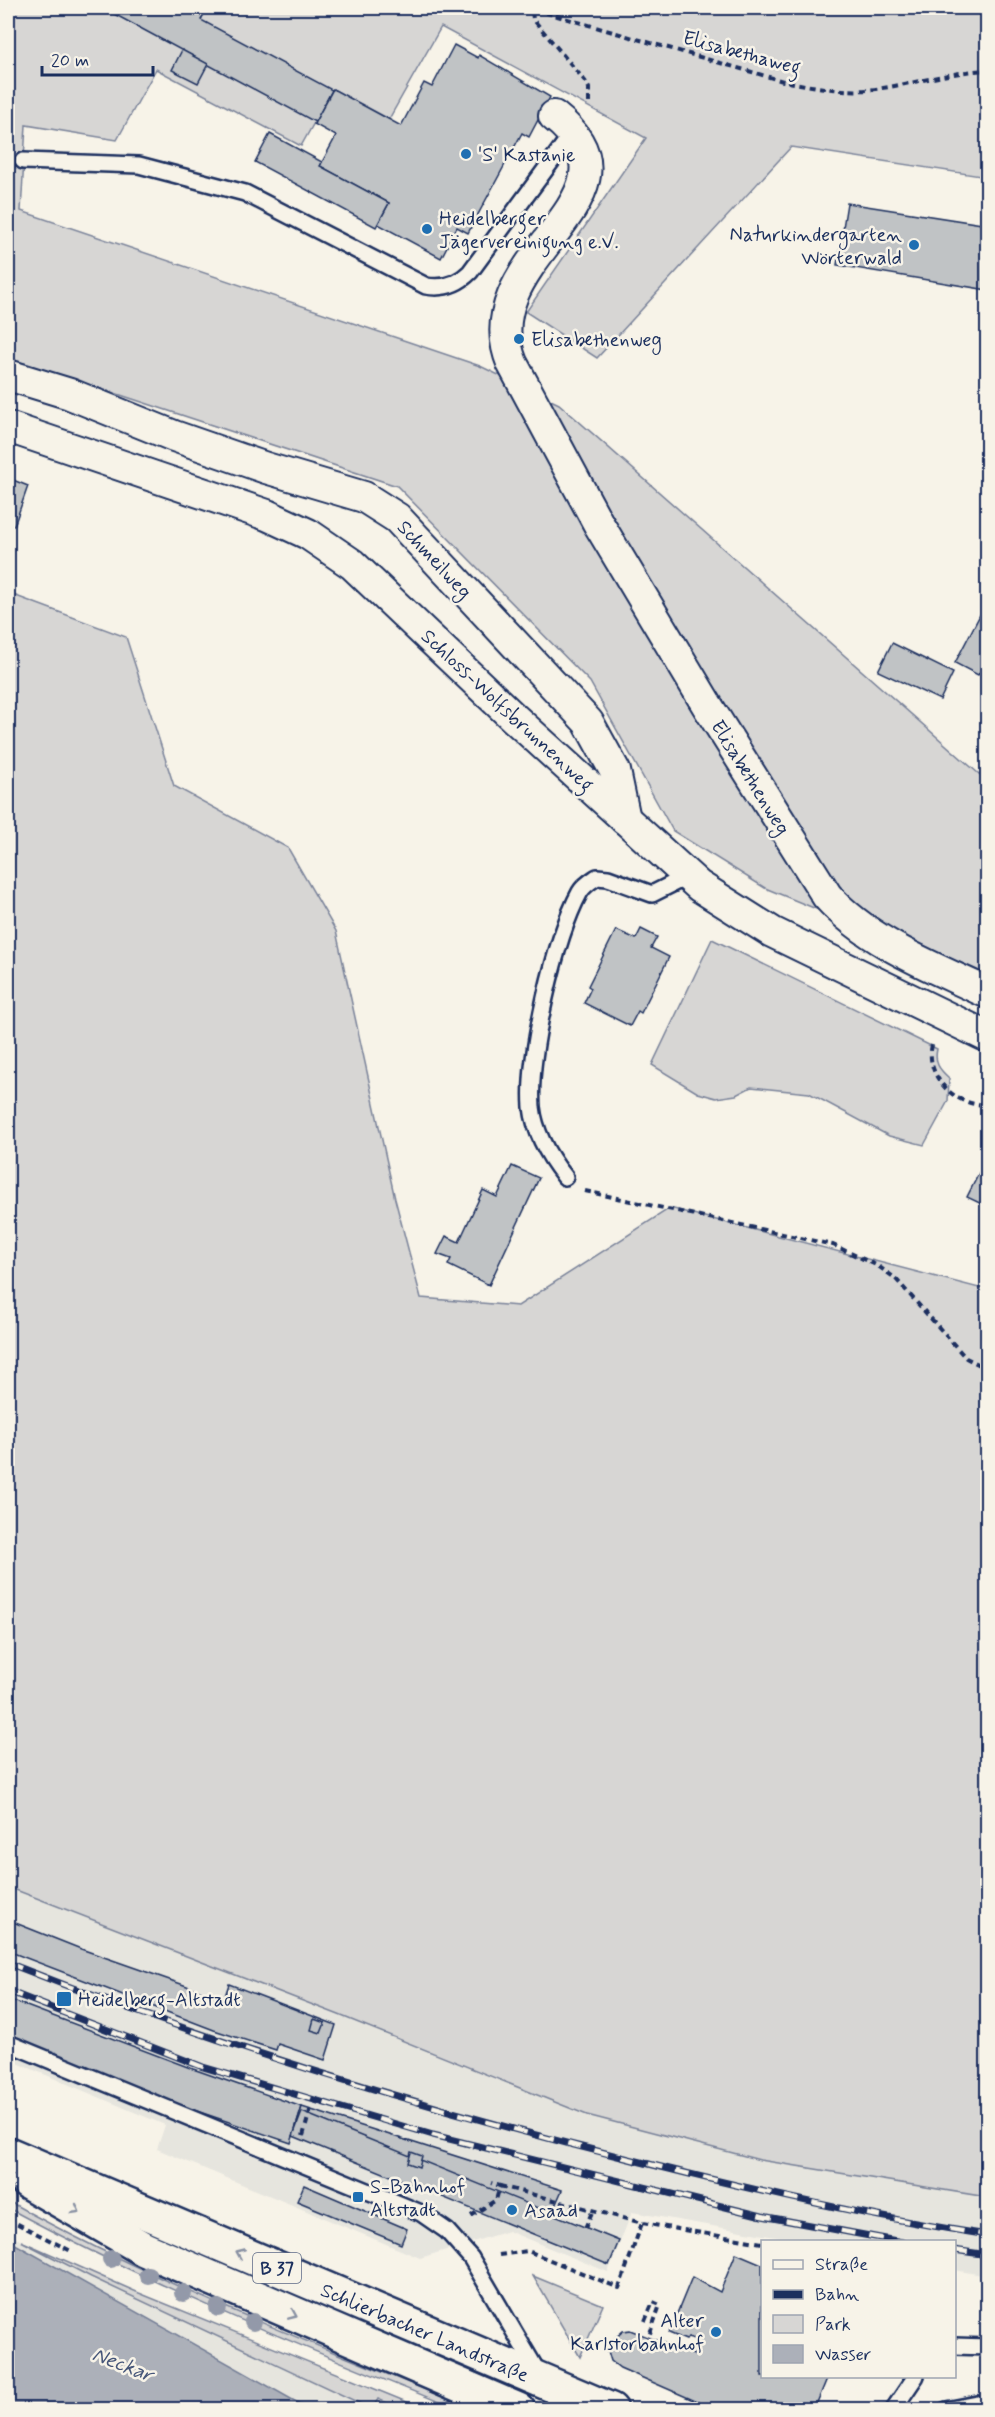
<svg xmlns="http://www.w3.org/2000/svg" width="995" height="2417" font-family="Mynerve,sans-serif">
<rect width="100%" height="100%" fill="#f7f3e8"/>
<filter id="ink" filterUnits="userSpaceOnUse"><feTurbulence type="fractalNoise" baseFrequency=".0167" numOctaves="2"/><feDisplacementMap in="SourceGraphic" scale="12" xChannelSelector="R" yChannelSelector="G"/><feConvolveMatrix kernelMatrix="1 2 1 2 8 2 1 2 1" color-interpolation-filters="sRGB"/></filter>
<g filter="url(#ink)">
<g fill="#e6e5de">
<path d="M8,1887l331,128 248,100 173,45 227,37v79l-32,-6 -1,-28 -156,-1 -166,-29 -24,60 -100,-41 -88,27 -263,-109 8,-24 -157,-66z"/>
<path d="M8,2234l83,43 281,132 6,-10 23,10h-92l-301,-169z"/>
</g>
<g fill="#d7d6d4" stroke="#798299" stroke-width="1.5">
<path d="M8,8h979v169l-196,-30 -194,211 -71,-46 120,-174 -205,-111 -52,92 -56,-30 -32,57 -145,-77 -39,71 -91,-15 -5,86 459,155 79,38 428,377v198l-222,-91 -92,-57 -83,-149 -193,-196 -389,-128z"/>
<path d="M8,593l118,44 48,149 114,62 48,83 59,268 26,99 97,8 152,-98 317,82v907l-227,-37 -173,-45 -248,-100 -331,-128z"/>
<path d="M712,939l225,110c-3,14 2,20 12,29l-1,23 -24,44 -35,-9 -80,-43 -58,-6 -15,8 -20,3 -18,-5 -46,-28z"/>
<path d="M8,2201c148,83 308,144 465,208h-16c-152,-61 -305,-123 -449,-201z"/>
<path d="M21,2241l118,52 285,116h-23l-23,-10 -6,10 -281,-132z"/>
<path d="M533,2276l70,29 -23,52z"/>
</g>
<path fill="#acb0b9" stroke="#727c95" stroke-width="1.5" d="M8,2240l301,169h-301z"/>
<g fill="#c0c3c5" stroke="#1b2f5e" stroke-width="1.5">
<path d="M103,8h104l-6,12 131,70 -17,32z"/>
<path d="M454,45l24,13 1,-3 71,42 -21,40 -7,-4 -54,100 -11,-6 -16,31 -63,-34 11,-21 -69,-37 16,-30 -22,-12 19,-35 68,37 23,-43 8,4z"/>
<path d="M182,50l26,14 -10,19 -26,-13z"/>
<path d="M270,134l52,28 -2,4 69,37 -13,24 -121,-65z"/>
<path d="M847,203l141,22v65l-151,-25z"/>
<path d="M8,478l20,8 -14,40 -6,-3z"/>
<path d="M981,613l7,3v41l-10,18 -23,-12z"/>
<path d="M892,643l61,30 -13,27 -62,-29z"/>
<path d="M641,929l16,8 -6,11 18,9 -28,56 -3,-2 -8,15 -46,-23 7,-15 -3,-2 28,-56 20,9z"/>
<path d="M988,1155v52l-21,-10z"/>
<path d="M512,1166l27,12 -50,107 -41,-20 3,-6 -14,-5 9,-18 13,6 24,-52 14,7z"/>
<path d="M8,1920l73,29 143,50 5,-15 107,41 -11,35 -47,-16 -2,6 -62,-20 -206,-79z"/>
<path d="M8,1999l185,70 109,38 -11,36 -106,-36 -177,-72z"/>
<path d="M314,2019l11,4 -4,10 -10,-3z"/>
<path d="M302,2107l260,83 -17,39 -249,-103z"/>
<path d="M302,2112l317,129 -10,24 -316,-129z"/>
<path d="M411,2152l11,4 -3,11 -11,-4z"/>
<path d="M304,2185l103,44 -6,15 -104,-43z"/>
<path d="M736,2253l26,11v112h66l-14,34h-98l-96,-42 -9,-7 -3,-10 2,-8 13,-12 7,-1 64,25 6,-14 -12,-4 -2,3 -17,-7 23,-56 28,15z"/>
</g>
<g fill="none" stroke-linecap="round" stroke-linejoin="round">
<defs>
<g id="service">
<path d="M23,161l116,4 106,28 181,93c17,3 32,-2 44,-14l103,-140"/>
<path d="M565,1177c-16,-20 -30,-43 -33,-70 -4,-52 23,-169 48,-215 4,-7 11,-11 17,-15l11,1 44,16 34,-17"/>
<path d="M8,2043l413,170 26,18 24,27 89,152"/>
<path d="M954,2346l34,1"/>
<path d="M893,2410l23,-34"/>
<path d="M946,2410l42,-8"/>
</g>
<g id="minor">
<path d="M554,116c104,82 -86,141 -42,247l86,160 109,182 120,191c42,47 104,70 161,97"/>
<path d="M8,375l62,19 104,42 92,32 98,29 33,21 191,204 27,49 10,48"/>
<path d="M8,427l259,88 41,19 44,30 161,153 186,169 73,46 216,105"/>
</g>
<g id="primary">
<path d="M8,2154l603,256"/>
<path d="M28,2182l116,67 374,161"/>
</g>
</defs>
<use href="#service" stroke="#1b2f5e" stroke-width="20"/>
<use href="#minor" stroke="#1b2f5e" stroke-width="34"/>
<use href="#primary" stroke="#1b2f5e" stroke-width="38"/>
<g stroke="#1b2f5e" stroke-width="4" stroke-dasharray="6 4.5" stroke-linecap="butt">
<path d="M589,103v-15l-4,-7 -52,-62 -1,-8h8l243,70c28,5 56,11 84,9 41,-4 79,-18 121,-20"/>
<path d="M932,1045c-8,31 25,64 56,59"/>
<path d="M585,1191l248,54 45,21 17,12 71,80 22,11"/>
<path d="M303,2136l8,-29"/>
<path d="M500,2186l142,37 120,20"/>
<path d="M471,2216l25,-16 4,-14 -9,-3"/>
<path d="M8,2219l63,32"/>
<path d="M585,2228l8,-18"/>
<path d="M499,2255l29,-4 91,37 23,-65"/>
<path d="M645,2321l8,-19 7,3 -11,31"/>
</g>
<use href="#service" stroke="#f7f3e8" stroke-width="15"/>
<use href="#minor" stroke="#f7f3e8" stroke-width="30"/>
<use href="#primary" stroke="#f7f3e8" stroke-width="33"/>
<defs>
<g id="rail">
<path d="M8,1963c205,81 415,145 629,198 116,29 232,56 351,74"/>
<path d="M8,1991l195,76 230,68 329,81 140,26"/>
<path d="M954,2250l34,5"/>
</g>
</defs>
<use href="#rail" stroke="#1b2f5e" stroke-width="7"/>
<use href="#rail" stroke="#f7f3e8" stroke-width="4.5" stroke-dasharray="14" stroke-linecap="butt"/>
</g>
<g fill="#9399a9">
<circle cx="111" cy="2259" r="9"/>
<circle cx="148" cy="2275" r="9"/>
<circle cx="183" cy="2293" r="9"/>
<circle cx="218" cy="2308" r="9"/>
<circle cx="253" cy="2322" r="9"/>
</g>
<defs><path id="oneway-chevron" d="M-2-3.5L2.5 0L-2 3.5" fill="none" stroke-width="1.6" stroke-linecap="round" stroke-linejoin="round" transform="scale(1.5)"/></defs>
<g stroke="#8991a3">
<use href="#oneway-chevron" transform="translate(76 2210) rotate(30)"/>
<use href="#oneway-chevron" transform="translate(240 2253) rotate(-157)"/>
<use href="#oneway-chevron" transform="translate(293 2315) rotate(23)"/>
</g>
</g>
<g fill="#1f6fb2" stroke="#f7f3e8" stroke-width="2">
<circle cx="466" cy="154" r="6"/>
<circle cx="427" cy="229" r="6"/>
<circle cx="914" cy="245" r="6"/>
<circle cx="519" cy="339" r="6"/>
<rect x="56" y="1991" width="16" height="16" rx="3"/>
<rect x="352" y="2191" width="12" height="12" rx="3"/>
<circle cx="512" cy="2210" r="6"/>
<circle cx="716" cy="2332" r="6"/>
</g>
<g text-anchor="middle" stroke-width="5" stroke-linejoin="round" paint-order="stroke">
<rect fill="#f7f3e8" stroke="#5d6a87" stroke-width="1.5" x="253" y="2253" width="48" height="30" rx="4.5"/>
<g font-size="18" font-weight="bold" fill="#1b2f5e">
<text x="277" y="2274">B 37</text>
</g>
<g font-size="20" fill="#1b2f5e" stroke="#f7f3e8">
<text transform="translate(742 52) rotate(15)" y="7">Elisabethaweg</text>
<text transform="translate(435 559) rotate(47)" y="7">Schmeilweg</text>
<text transform="translate(508 710) rotate(43)" y="7">Schloss-Wolfsbrunnenweg</text>
<text transform="translate(751 777) rotate(58)" y="7">Elisabethenweg</text>
<text transform="translate(425 2332) rotate(23)" y="7">Schlierbacher Landstraße</text>
</g>
<g font-size="20" fill="#1b2f5e" stroke="#f7f3e8" text-anchor="start">
<text x="478" y="161">'S' Kastanie</text>
<text x="439" y="225">Heidelberger<tspan x="439" dy="23">Jägervereinigung e.V.</tspan></text>
<text x="902" y="241" text-anchor="end">Naturkindergarten<tspan x="902" dy="23">Wörterwald</tspan></text>
<text x="531" y="346">Elisabethenweg</text>
<text x="78" y="2006">Heidelberg-Altstadt</text>
<text x="370" y="2193">S-Bahnhof<tspan x="370" dy="23">Altstadt</tspan></text>
<text x="524" y="2217">Asaad</text>
<text x="704" y="2327" text-anchor="end">Alter<tspan x="704" dy="23">Karlstorbahnhof</tspan></text>
</g>
<g font-size="21" font-style="italic" fill="#465679" stroke="#f7f3e8">
<text transform="translate(123 2364) rotate(21)" y="7">Neckar</text>
</g>
</g>
<rect width="995" height="2417" fill="none" stroke="#f7f3e8" stroke-width="30"/>
<rect x="15" y="15" width="965" height="2387" fill="none" stroke="#1b2f5e" stroke-width="2" filter="url(#ink)"/>
<rect x="761" y="2240" width="195" height="138" fill="#f7f3e8" stroke="#9fa5b1" stroke-width="1.5"/>
<rect x="773" y="2260" width="30" height="9" fill="#f7f3e8" stroke="#9fa5b1" stroke-width="1.5"/>
<text x="815" y="2270" font-size="18" fill="#1b2f5e">Straße</text>
<rect x="773" y="2290" width="30" height="9" fill="#1b2f5e" stroke="#9fa5b1" stroke-width="1.5"/>
<text x="815" y="2300" font-size="18" fill="#1b2f5e">Bahn</text>
<rect x="773" y="2315" width="30" height="18" fill="#d7d6d4" stroke="#9fa5b1" stroke-width="1.5"/>
<text x="815" y="2330" font-size="18" fill="#1b2f5e">Park</text>
<rect x="773" y="2345" width="30" height="18" fill="#acb0b9" stroke="#9fa5b1" stroke-width="1.5"/>
<text x="815" y="2360" font-size="18" fill="#1b2f5e">Wasser</text>
<path d="M42 66v9h111v-9" fill="none" stroke="#1b2f5e" stroke-width="3"/>
<text x="51" y="66" font-size="18" fill="#1b2f5e" stroke="#f7f3e8" stroke-width="4.5" paint-order="stroke">20 m</text>
</svg>
